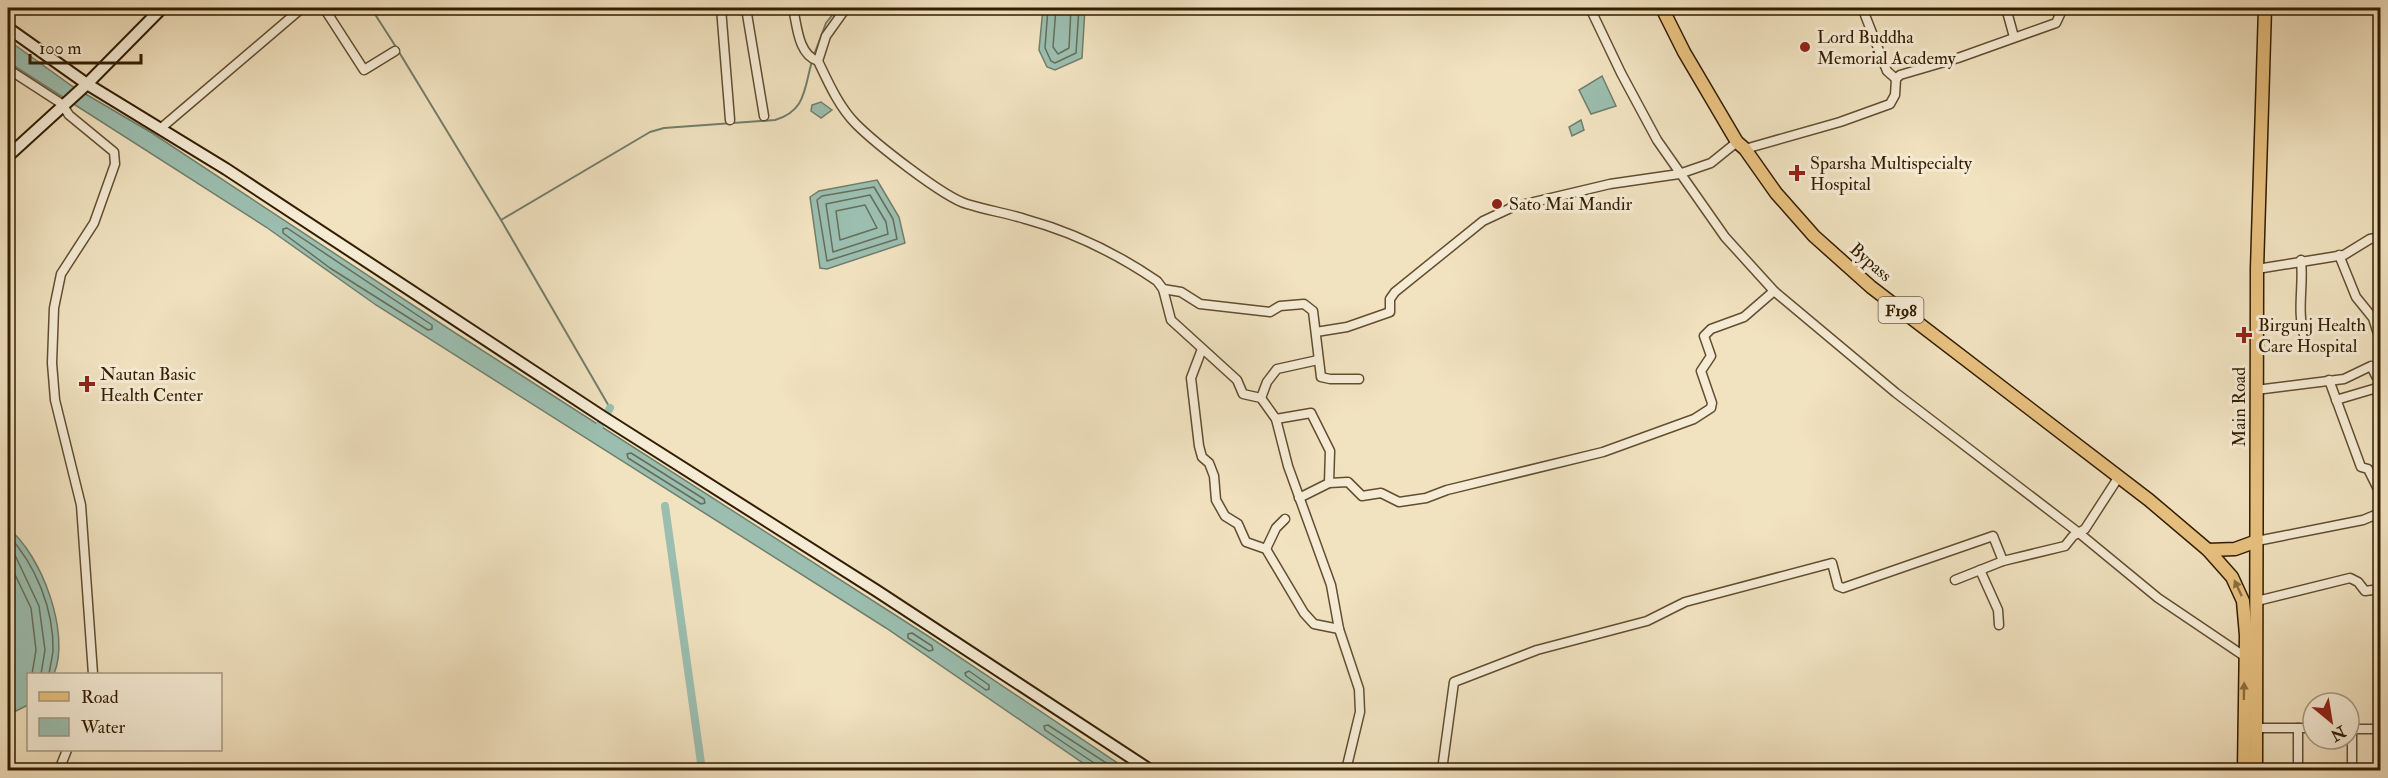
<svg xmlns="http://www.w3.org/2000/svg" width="2388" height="778" font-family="'IM FELL Double Pica',serif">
<rect width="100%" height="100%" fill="#f1e2c0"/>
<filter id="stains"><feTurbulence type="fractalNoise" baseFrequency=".00333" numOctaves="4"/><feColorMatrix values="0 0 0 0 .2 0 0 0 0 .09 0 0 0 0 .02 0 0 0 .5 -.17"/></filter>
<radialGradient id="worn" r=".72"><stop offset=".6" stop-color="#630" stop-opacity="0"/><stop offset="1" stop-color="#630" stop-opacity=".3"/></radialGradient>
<g fill="#9bbeb0" stroke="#717e6a" stroke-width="1.5">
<path d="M1043,8h42l-3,50 -27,12 -8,-3 -8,-17z"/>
<path d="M8,40l64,46 80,47 294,194 485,311 197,132h-35l-207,-142 -510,-323 -110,-78 -258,-165z"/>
<path d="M1602,76l14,30 -25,8 -12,-24z"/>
<path d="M821,102l11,8 -11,8 -10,-7 1,-6z"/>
<path d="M1581,120l3,10 -12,6 -3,-9z"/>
<path d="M877,180l22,37 6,26 -78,26 -7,-1 -10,-71 9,-6z"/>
<path d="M8,528c33,26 63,105 46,146h-26v31l-20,10z"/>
</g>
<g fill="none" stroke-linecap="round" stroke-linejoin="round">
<g stroke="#666e58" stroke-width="1.5">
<path d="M1048,8l-3,40 6,13 4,2 21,-10 3,-45"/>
<path d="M1056,8l-3,39 5,7 11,-6 2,-40"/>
<path d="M874,187l19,32 4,20 -70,22 -10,-61 5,-4z"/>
<path d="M870,195l16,27 2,12 -55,18 -7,-48z"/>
<path d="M865,205l12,23 -37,12 -4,-29z"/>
<path d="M287,228l145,97v4l-4,1 -98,-62 -47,-35v-4z"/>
<path d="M631,453l73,46 1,4 -4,1 -73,-46 -1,-4z"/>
<path d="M8,535c28,30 46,75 45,116 -1,8 -3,16 -4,23"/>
<path d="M8,546l6,7 25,53 6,44 -4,24"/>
<path d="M8,560l23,48 5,42 -4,24"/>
<path d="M912,633l20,13 1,4 -4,1 -21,-13v-4z"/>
<path d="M969,671l20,14v4l-3,1 -20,-14 -1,-3z"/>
<path d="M1096,770l-2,-7 -49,-33 -1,-4 4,-1 69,45"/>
</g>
<g stroke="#717e6a" stroke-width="2">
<path d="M371,8l25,39"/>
<path d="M399,52l102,168 109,188"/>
<path d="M814,55l12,-32 12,-15"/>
<path d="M501,220l149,-88 14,-4 111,-8c31,-9 29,-31 37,-59"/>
</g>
<g stroke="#9bbeb0" stroke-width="8">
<path d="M597,430l13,-22"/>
<path d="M665,506l37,264"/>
</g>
<defs>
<g id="minor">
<path d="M324,8l40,62 31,-19"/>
<path d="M721,8l9,112"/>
<path d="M746,8l18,108"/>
<path d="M793,8c4,17 5,47 25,53"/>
<path d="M846,8l-20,28 -8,25c10,21 21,46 38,63 19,19 87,73 111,80 19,6 39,9 58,15 48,13 91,34 132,62l6,8 8,31 66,60 6,14 18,4 15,21 12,47 43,119 8,44 20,60 1,23 -14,58"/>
<path d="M1590,8l31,65 36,67 68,97 49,54 122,102 183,140 79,65 86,58"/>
<path d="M2006,8l8,29"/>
<path d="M1865,15l22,56 9,8"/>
<path d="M8,69l54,35 7,11 45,37 1,12 -21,59 -33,51 -7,34 -2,55 3,37 26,105 12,169"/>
<path d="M160,129l142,-121"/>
<path d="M1745,149l95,-27 50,-18 5,-9 1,-16 4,-4 58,-17 98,-35 7,-15"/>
<path d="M2339,255l17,42 17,21 7,22"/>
<path d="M2301,260c3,26 -5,52 4,78"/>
<path d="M2257,269l87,-14 26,-16 10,-2"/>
<path d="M1163,289l18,3 19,12 70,8 10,-6 24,-2 9,7 8,66 9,2h29"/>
<path d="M1316,332l31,-5 43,-15v-13l5,-7 88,-71 30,-14 97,-23 69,-10 32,-11 26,-21"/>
<path d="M1202,349l-11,29 8,68 3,11 7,6 5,13 2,24 9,16 13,8 8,18 20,7 38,64 10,11 25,5"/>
<path d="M2329,380l32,87 7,2 12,24"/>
<path d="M2256,390l88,-11 27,-13 5,10"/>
<path d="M1261,398l6,-16 10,-13 41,-9"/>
<path d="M2336,400l44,-13"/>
<path d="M1276,419l35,-6 19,38 -1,32 -30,15"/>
<path d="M1329,483l19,-1 14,14 19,-3 18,9 27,-4 21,-8 156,-38 91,-33 17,-11 1,-5 -11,-32 10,-15 -7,-20 7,-7 33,-12 30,-26"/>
<path d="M2257,541l106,-21 17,-7"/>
<path d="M1266,549l10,-21 9,-9"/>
<path d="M1980,570l18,40 1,15"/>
<path d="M1955,580l48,-19"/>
<path d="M2257,601l93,-23 8,4 7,9 15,-2"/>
<path d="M2253,728h60"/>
<path d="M2349,729h31"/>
<path d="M59,770l8,-20"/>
<path d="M1442,770l12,-88 83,-32 110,-29 38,-19 147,-39 6,23 5,2 150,-52 10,25 62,-15 8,-10 12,-7 33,-51"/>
<path d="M2298,770v-42"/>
<path d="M2352,770v-41"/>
</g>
<g id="secondary">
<path d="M8,28l79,56 139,85 377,248 274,174 273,179"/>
<path d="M8,156l79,-72 75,-76"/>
</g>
<g id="primary">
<path d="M1662,8l22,44 53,90 8,7 31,44 38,43 57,51 278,213 59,50 24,27 11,24 3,34 -2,135"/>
<path d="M2208,550l27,-1 22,-8"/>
<path d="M2256,770l1,-501 8,-261"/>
</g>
</defs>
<use href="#minor" stroke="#624e30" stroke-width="11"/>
<use href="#secondary" stroke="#321d00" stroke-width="14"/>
<use href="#primary" stroke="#321d00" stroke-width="15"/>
<use href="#minor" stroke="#f6ecd6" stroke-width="8"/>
<use href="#secondary" stroke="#f6ecd6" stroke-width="10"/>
<use href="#primary" stroke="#e8c180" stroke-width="12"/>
</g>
<defs><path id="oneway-solid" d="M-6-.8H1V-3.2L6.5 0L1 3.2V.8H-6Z" transform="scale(1.5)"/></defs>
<g fill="#8d6f40">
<use href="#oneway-solid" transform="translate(2238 588) rotate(-115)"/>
<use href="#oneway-solid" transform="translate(2244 691) rotate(-89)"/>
</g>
<g fill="#8f2418" stroke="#f6ecd6" stroke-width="2">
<circle cx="1805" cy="47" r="6"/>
<path d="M1794 164h6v6h6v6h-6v6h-6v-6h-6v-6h6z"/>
<circle cx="1497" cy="204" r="6"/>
<path d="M2241 326h6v6h6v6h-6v6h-6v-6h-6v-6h6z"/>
<path d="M84 375h6v6h6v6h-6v6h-6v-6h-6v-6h6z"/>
</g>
<g text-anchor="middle" stroke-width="6" stroke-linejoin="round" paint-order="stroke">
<rect fill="#f6ecd6" stroke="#6d5b40" stroke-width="1.5" x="1878.5" y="297" width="45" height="26" rx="4.5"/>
<g font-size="16" font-weight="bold" fill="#321d00">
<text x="1901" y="316">F198</text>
</g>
<g font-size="18" fill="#321d00" stroke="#f6ecd6" text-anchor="start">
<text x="1817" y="43">Lord Buddha<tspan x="1817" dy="21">Memorial Academy</tspan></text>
<text x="1810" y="169">Sparsha Multispecialty<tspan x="1810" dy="21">Hospital</tspan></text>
<text x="1509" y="210">Sato Mai Mandir</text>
<text x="2258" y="331">Birgunj Health<tspan x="2258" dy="21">Care Hospital</tspan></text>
<text x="100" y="380">Nautan Basic<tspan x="100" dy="21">Health Center</tspan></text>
</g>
<g font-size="18" fill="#321d00" stroke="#f6ecd6">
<text transform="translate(1871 262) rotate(41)" y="6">Bypass</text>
<text transform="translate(2239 407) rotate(-90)" y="6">Main Road</text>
</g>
</g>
<rect width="2388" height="778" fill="none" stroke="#f1e2c0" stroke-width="30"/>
<rect x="9" y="9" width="2370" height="760" fill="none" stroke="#321d00" stroke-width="3"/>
<rect x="15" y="15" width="2358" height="748" fill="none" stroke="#321d00" stroke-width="1.5"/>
<rect x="27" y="673" width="195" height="78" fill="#f6ecd6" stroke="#a89980" stroke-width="1.5"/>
<rect x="39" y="692" width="30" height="9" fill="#e8c180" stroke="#a89980" stroke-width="1.5"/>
<text x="81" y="703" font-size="18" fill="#321d00">Road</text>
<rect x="39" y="718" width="30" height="18" fill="#9bbeb0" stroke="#a89980" stroke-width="1.5"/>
<text x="81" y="733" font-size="18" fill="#321d00">Water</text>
<g transform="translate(2331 721) rotate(150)"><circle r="28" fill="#f6ecd6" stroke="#a89980" stroke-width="1.5"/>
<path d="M0-4.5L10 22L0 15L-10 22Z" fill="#8f2418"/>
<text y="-9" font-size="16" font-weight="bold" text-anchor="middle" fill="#321d00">N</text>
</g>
<path d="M30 54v9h111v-9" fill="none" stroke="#321d00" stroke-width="3"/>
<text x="39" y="54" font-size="18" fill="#321d00" stroke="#f6ecd6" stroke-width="4.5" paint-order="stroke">100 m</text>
<rect width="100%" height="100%" filter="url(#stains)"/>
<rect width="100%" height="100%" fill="url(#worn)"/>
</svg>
